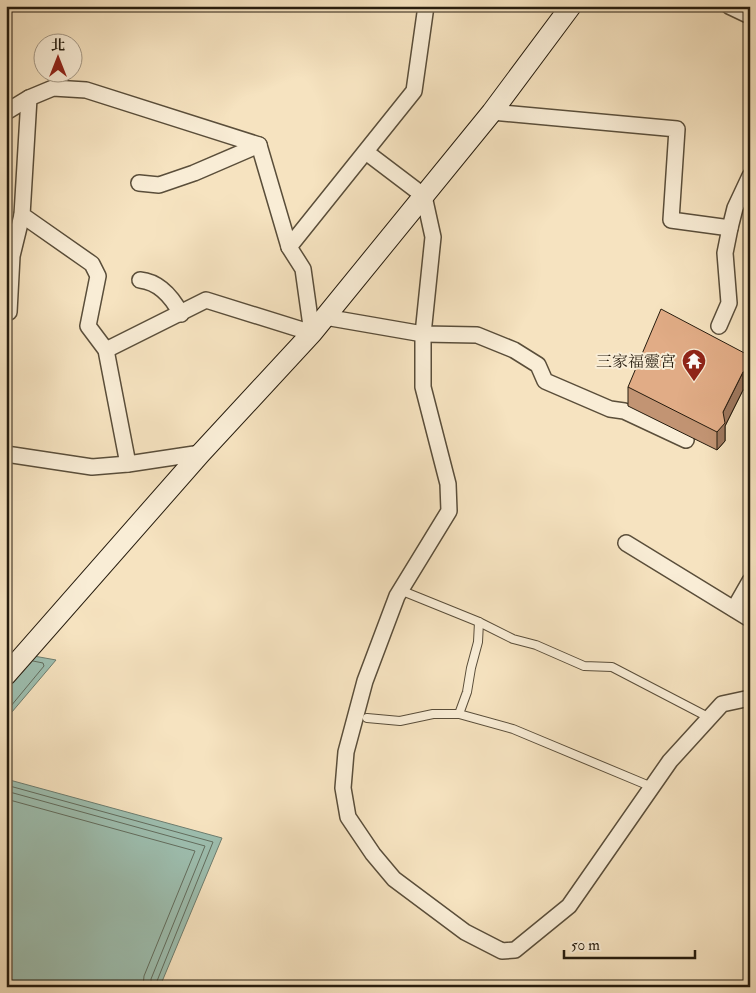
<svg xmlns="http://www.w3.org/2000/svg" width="756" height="993" font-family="'IM FELL Double Pica','Noto Serif TC',serif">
<rect width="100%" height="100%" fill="#f6e3c0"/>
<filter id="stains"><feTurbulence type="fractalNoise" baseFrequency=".004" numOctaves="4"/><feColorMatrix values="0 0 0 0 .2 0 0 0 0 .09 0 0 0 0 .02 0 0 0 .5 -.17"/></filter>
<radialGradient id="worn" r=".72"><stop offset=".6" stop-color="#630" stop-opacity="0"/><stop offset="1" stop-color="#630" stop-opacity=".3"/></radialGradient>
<g fill="#9dbeaf" stroke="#6d7d6f">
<path d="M6,651l50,9 -50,59z"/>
<path d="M6,779l216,59 -61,146 9,3h-164z"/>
</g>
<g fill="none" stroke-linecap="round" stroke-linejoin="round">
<g stroke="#626d5e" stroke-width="1">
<path d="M6,712l38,-46 -1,-3 -10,-2"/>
<path d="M6,785l207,57 -56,139v6"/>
<path d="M6,791l199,55 -54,133v8"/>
<path d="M6,799l189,52 -51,125 -1,11"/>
</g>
<defs>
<g id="lane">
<path d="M400,590l79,32 34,17 23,6 48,21 28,1 98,51"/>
<path d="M459,714l8,-22 4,-24 7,-26 1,-20"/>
<path d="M367,718l33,3 33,-7h26l54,15 139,58"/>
</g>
<g id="street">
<path d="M729,6l21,10"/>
<path d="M29,98l-7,117 70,49 6,12 -10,50 18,24 22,114"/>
<path d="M6,112l23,-14 24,-10 33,2 173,55 30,102 14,22 9,64 -106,-33 -100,50"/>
<path d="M492,112l185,17 -6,91 59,8"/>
<path d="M366,152l58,44 9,41 -10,97v53l25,97 1,27 -52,85 -32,85 -19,71 -3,36 5,29 25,37 21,25 71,53 37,19 13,-1 54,-44 101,-145 52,-57 28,-6"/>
<path d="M139,183l20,2 35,-12 65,-28"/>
<path d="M289,247l125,-156 12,-85"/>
<path d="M140,280c20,2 32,17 41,34"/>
<path d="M9,312l3,-56 10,-41"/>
<path d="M325,317l98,17 54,1 37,15 24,15 7,16 65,28 14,2 62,29"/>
<path d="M719,326l10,-23 -4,-50 5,-25 5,-20 15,-32"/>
<path d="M6,454l86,13 36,-3 73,-11"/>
<path d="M626,543l124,76"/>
<path d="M734,609l16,-28"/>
</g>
<path id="secondary" d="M6,675l195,-222 111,-120 180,-221 79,-106"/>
</defs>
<use href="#lane" stroke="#5a4e3a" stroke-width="10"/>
<use href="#street" stroke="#5a4e3a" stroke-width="18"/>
<use href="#secondary" stroke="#261c0e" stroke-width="22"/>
<use href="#lane" stroke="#f9edd6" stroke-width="8"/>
<use href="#street" stroke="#f9edd6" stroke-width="15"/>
<use href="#secondary" stroke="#f9edd6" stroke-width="20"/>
</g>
<path fill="#c29473" stroke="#261c0e" d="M750,356v34h-7l-18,36v15l-8,9 -89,-44v-19z"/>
<path fill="#9e785e" stroke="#261c0e" d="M743,372v18l-18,36v15l-8,9v-18l6,-20z"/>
<path fill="#e1ac86" stroke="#261c0e" d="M661,309l89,47v15l-7,1 -20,40 2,11 -8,9 -89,-45z"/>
<defs>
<symbol id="temple-pin" viewBox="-11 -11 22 30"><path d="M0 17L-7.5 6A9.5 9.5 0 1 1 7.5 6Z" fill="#8f2418" stroke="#f9edd6"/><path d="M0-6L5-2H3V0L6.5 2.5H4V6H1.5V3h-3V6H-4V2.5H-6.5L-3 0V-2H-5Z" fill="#fff"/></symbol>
</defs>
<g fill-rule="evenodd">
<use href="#temple-pin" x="680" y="347" width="28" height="38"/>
</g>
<g text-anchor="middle" stroke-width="4" stroke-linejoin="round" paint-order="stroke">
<g font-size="16" fill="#261c0e" stroke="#f9edd6" text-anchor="end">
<text x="676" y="367">三家福靈宮</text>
</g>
</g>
<rect width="756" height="993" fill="none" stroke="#f6e3c0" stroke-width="25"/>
<rect x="8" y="8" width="741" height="978" fill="none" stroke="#261c0e" stroke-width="2.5"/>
<rect x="12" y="12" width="731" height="968" fill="none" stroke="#261c0e"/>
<g transform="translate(58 58)"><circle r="24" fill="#f9edd6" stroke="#a59986"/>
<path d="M0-4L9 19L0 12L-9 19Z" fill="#8f2418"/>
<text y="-8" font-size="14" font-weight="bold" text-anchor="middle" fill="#261c0e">北</text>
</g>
<path d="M564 950v8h131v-8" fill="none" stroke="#261c0e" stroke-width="2.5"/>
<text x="571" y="950" font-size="15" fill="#261c0e" stroke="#f9edd6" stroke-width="4" paint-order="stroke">50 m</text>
<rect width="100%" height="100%" filter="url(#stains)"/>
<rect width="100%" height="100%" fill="url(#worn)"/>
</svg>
